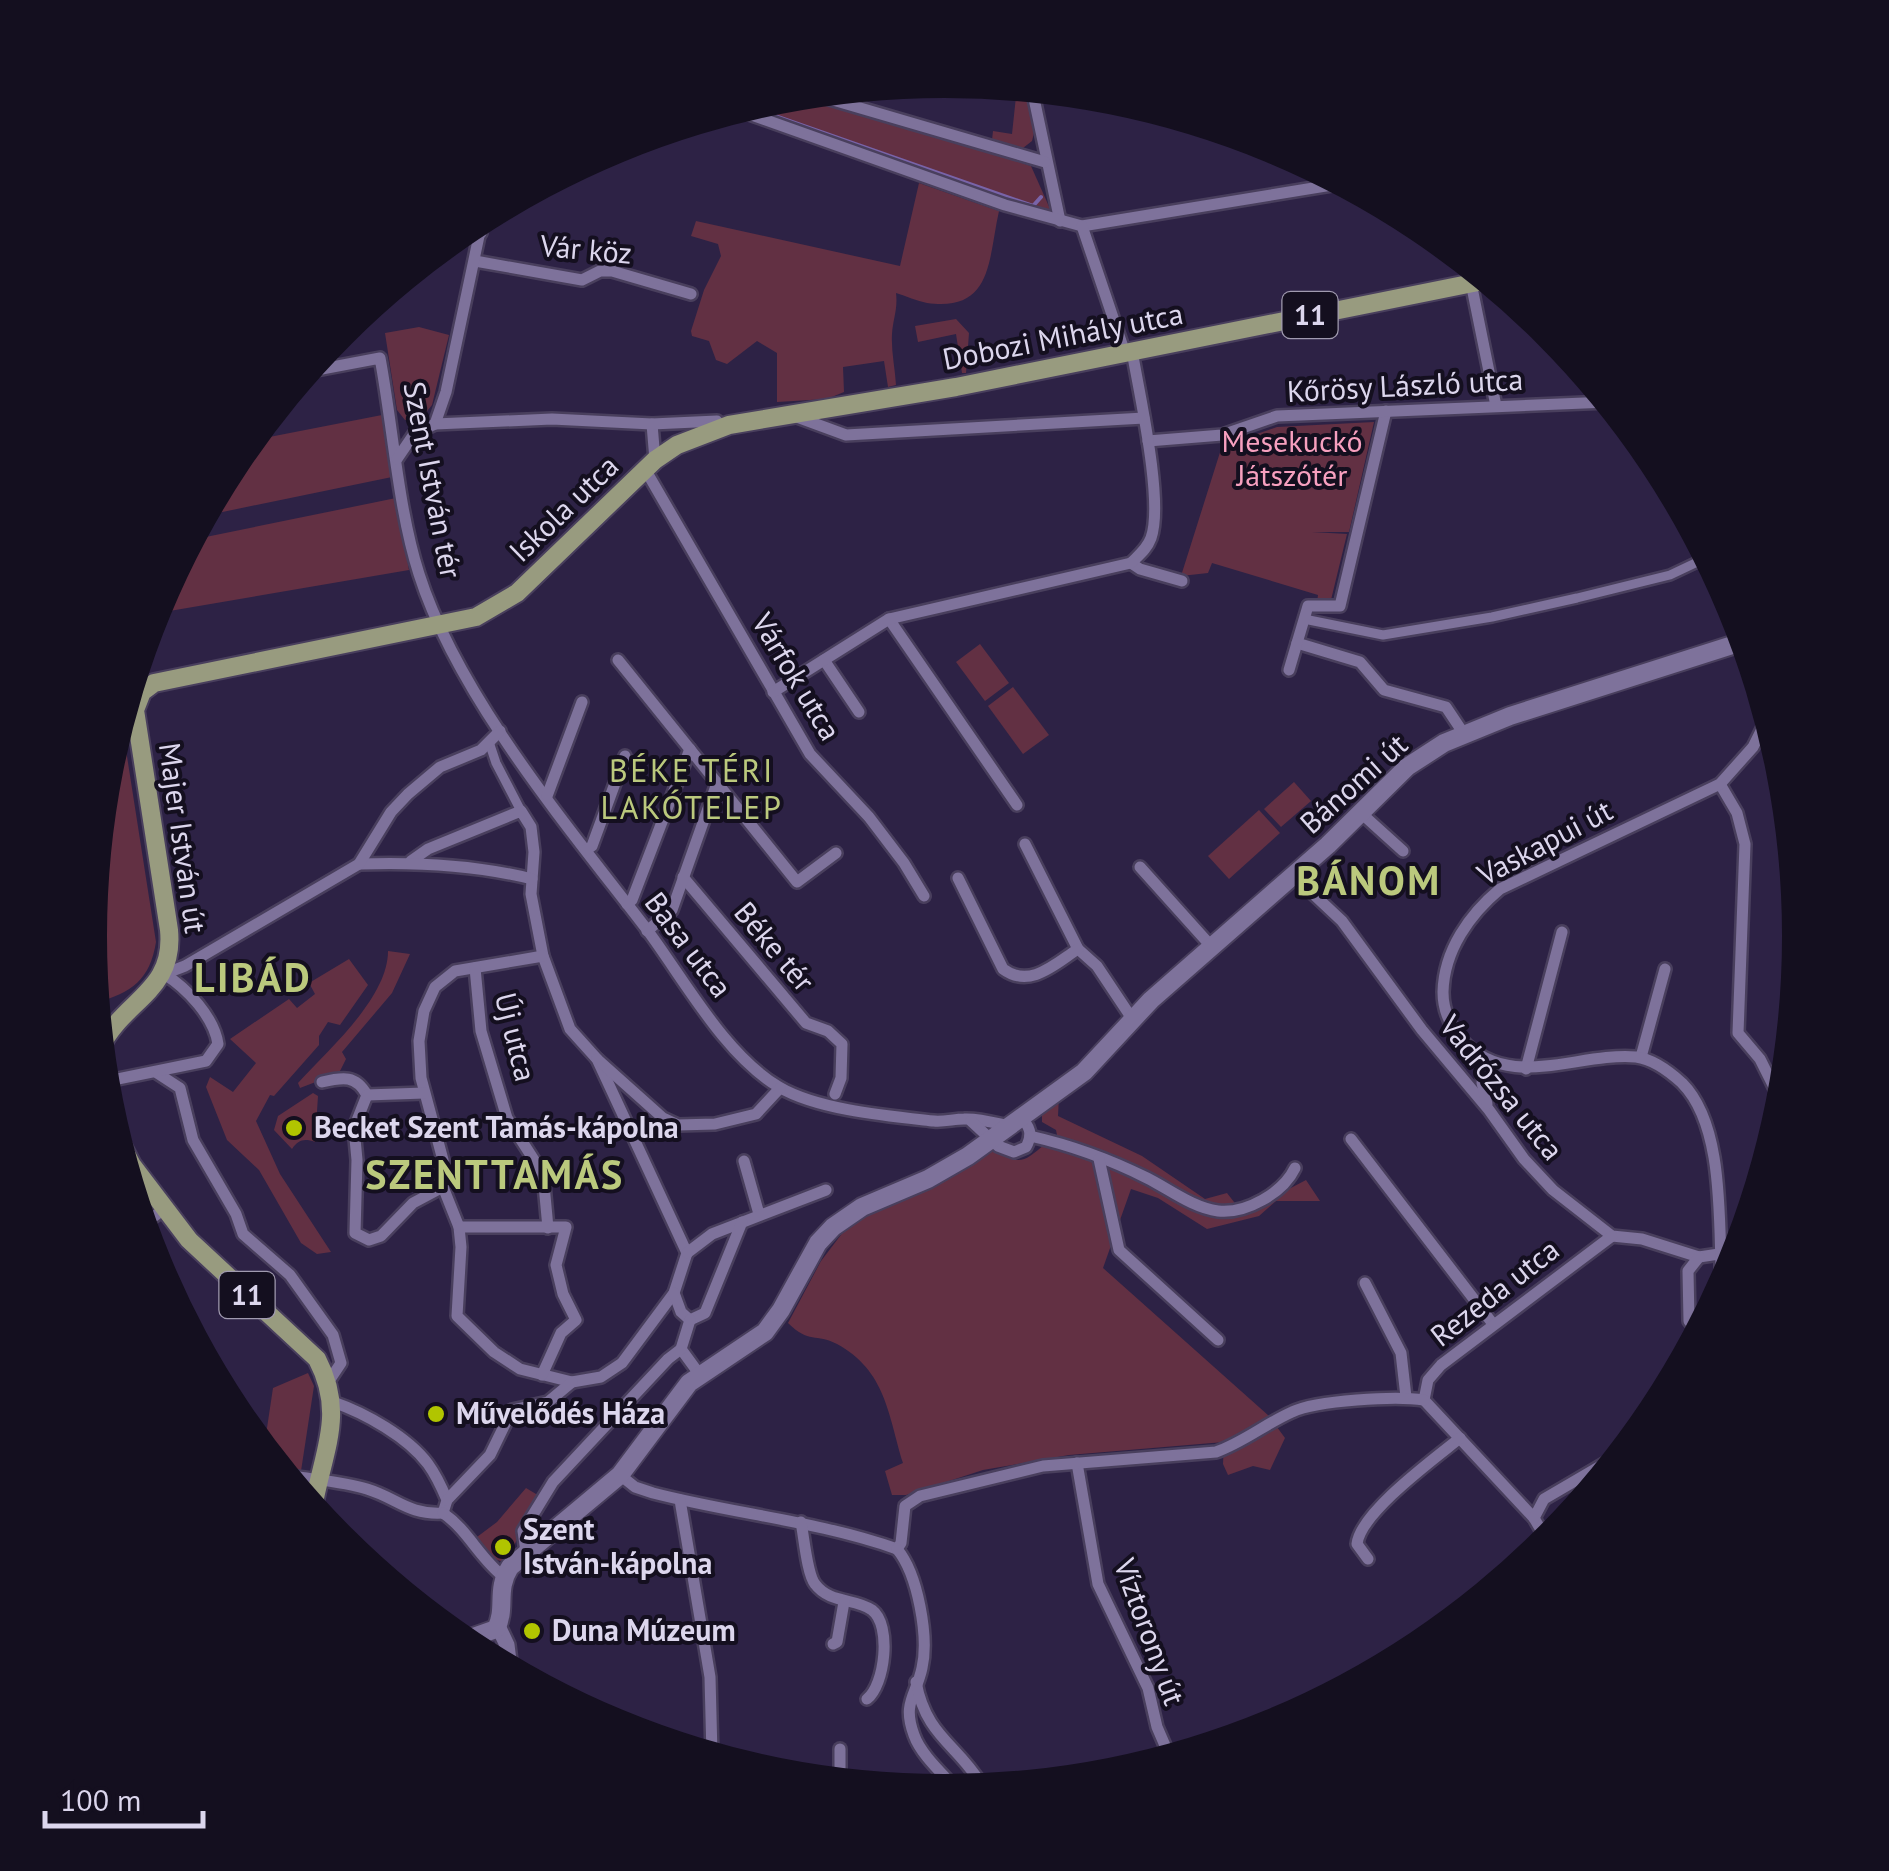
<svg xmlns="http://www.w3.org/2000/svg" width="1889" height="1871" font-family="'PT Sans',sans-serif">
<rect width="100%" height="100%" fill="#2d2245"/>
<g fill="#623043">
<path d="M1017,87l10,1 7,45 -2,8 -9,7 -31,-8 1,-9 19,3z"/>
<path d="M789,95l147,40 95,31 20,45 -2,3 -306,-107z"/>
<path d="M919,183l80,28c-11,49 -6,101 -72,92 -10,-2 -21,-7 -31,-10 2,16 -3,26 -4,41 -1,17 3,34 4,51l-8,2 -4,-26 -41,6 1,25 -17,7 -50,3v-49l-20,-12 -30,23 -11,-4 -7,-19 -17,-5 -1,-5 13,-41 17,-34 -3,-12 -27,-8 5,-15 204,45z"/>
<path d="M956,319l13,14 -3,40h-4l-6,-39 -38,8 -3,-16z"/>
<path d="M419,327l30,8 -17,70c-8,10 -14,17 -27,15l-8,-10 -12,-77z"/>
<path d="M382,415l10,62 -189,39 31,-56 15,-19z"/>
<path d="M1374,422l-25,110h-37l35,2 -17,70 -13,-1 1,-8 -106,-32 -4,10 -27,3 41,-130 55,-19z"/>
<path d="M396,498l13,72 -257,44 39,-74z"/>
<path d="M980,644l29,39 -24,18 -29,-39z"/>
<path d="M1013,687l36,48 -26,19 -35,-48z"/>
<path d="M121,718l35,224c-6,38 -24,50 -60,61l11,-55 -17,-5 -1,-8 17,-167z"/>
<path d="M1294,782l17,19 -30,26 -17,-18z"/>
<path d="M1259,810l21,23 -51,46 -21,-23z"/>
<path d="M388,951l22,3 -18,39 -50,59 4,7 -7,14 -39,15 -2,-5c30,-33 90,-85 90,-132z"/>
<path d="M349,959l19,26 -28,40 -12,-3 -9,14v9l-45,51 -4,-1 -14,26 24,53 51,78 -14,2 -16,-11 -42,-73 -32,-30 -21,-53 4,-10 23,15 23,-29 -26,-24 59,-40 8,9 18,-14 -6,-11z"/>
<path d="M313,1093l5,3 -3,46c-11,-4 -17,-2 -23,7l-18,-19 4,-14z"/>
<path d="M1059,1096l-1,20 84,40 63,43 22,-6 14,18 32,-22 12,2 21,-11 14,21h-44l-17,15 -52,13 -49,-31 -27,-9 -28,79 166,148 16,22 -15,32 -17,-4 -25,9 -5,-11 1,-22 -155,13 -86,15 -77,25h-14l-7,-24 18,-8c-15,-49 -17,-92 -66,-119 -21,-11 -28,0 -49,-21l33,-62 29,-38 142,-74c28,17 31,14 54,-6l13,2 -3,-15 -14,-8v-13z"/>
<path d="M308,1373l6,13 -13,85 -22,-4 -15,-19 9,-60z"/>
<path d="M526,1488l15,9 -21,35 -13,31 -13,-4 -17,-22 20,-15z"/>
</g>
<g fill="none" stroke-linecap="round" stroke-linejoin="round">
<path stroke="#7964a9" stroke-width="4" d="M747,106l286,100 8,-9"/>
<defs>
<g id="pedestrian">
<path d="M1304,619l79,16 109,-18 85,-19 93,-23 38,-18"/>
<path d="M489,742l7,21 25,48"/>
</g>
<g id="minor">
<path d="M1032,89l28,132"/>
<path d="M809,93l236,69"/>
<path d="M735,109l270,96 77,21 262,-43"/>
<path d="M1082,226l43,127"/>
<path d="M462,230l19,3"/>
<path d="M475,261l107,19 18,-9h12l79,23"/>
<path d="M1467,263l29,143"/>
<path d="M306,372l74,-14c13,69 18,151 39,216 39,123 151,255 229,357 37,50 77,124 131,156 39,23 109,29 155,34 10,1 20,-2 30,-2 15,-1 31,4 45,7"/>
<path d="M1386,411l-46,195h-32l-11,37 63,19 24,28 62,17 18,27"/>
<path d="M797,417l49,18 298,-17"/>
<path d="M435,424l11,-32 37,-175"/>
<path d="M652,424l3,36"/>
<path d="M1148,441l74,-6 55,-19 331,-14"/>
<path d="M397,459l17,-25 21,-10 117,-5 100,5 65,-3"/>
<path d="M645,469l165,285 59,63 35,46 20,33"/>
<path d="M1131,563l9,6 42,12"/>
<path d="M889,619l128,186"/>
<path d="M618,660l179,222 39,-29"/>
<path d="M824,660l35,52"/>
<path d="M1289,670l8,-27"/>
<path d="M773,692l116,-73 242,-56c8,-8 16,-14 20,-25 13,-36 -12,-146 -19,-187"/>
<path d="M1720,784l17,29 8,31 -7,189 22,26 23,46"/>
<path d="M547,796l35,-94"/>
<path d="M1361,813l42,38"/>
<path d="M1025,844l53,105 19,17 36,54"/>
<path d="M586,850l6,-4 33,-90"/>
<path d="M411,861l17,-12 93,-38 10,16 3,25 -3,42 12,62 27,73 27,30 90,194"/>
<path d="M359,864c57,-2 117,1 173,15"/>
<path d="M1140,867l71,79"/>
<path d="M1293,875l49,46 80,109 67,80 35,49 29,31 59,46 30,3 57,18 20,-3"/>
<path d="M683,877l123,146 22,8 14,13 -1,34 -6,16"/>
<path d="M958,878l45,91c27,20 52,-5 75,-20"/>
<path d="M627,904l5,-4 58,-151"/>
<path d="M647,931l25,-21 45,-127"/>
<path d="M543,956l-88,15 -20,16 -11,24 -5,30 2,37 22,82v27l16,40 2,20 -4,69 37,36 26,17 52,13 29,-5 21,-14 52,-70 13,-40"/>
<path d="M475,968l6,63 26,87 36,56 5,54"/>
<path d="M164,974l21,-8 174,-102 32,-52 17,-18 32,-27 41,-17 19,-19"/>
<path d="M1641,1057l24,-88"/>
<path d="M597,1059l66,59 15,7 37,-1 41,-10 24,-26"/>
<path d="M1485,1059l-3,24 5,21"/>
<path d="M1526,1069l36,-137"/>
<path d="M157,1073l23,15 13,52 43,74 7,20 47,41 43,60 8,28 -12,18"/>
<path d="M103,1082l103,-21 12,-17c-4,-27 -31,-56 -54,-70"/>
<path d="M322,1082c21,-5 34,-7 45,13"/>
<path d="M367,1095l-13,33 3,32 -2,73 14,7 12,-4 32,-33 30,-16"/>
<path d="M367,1095l57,-2"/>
<path d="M971,1121l27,25 16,6 12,-5c7,-13 4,-21 -6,-30"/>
<path d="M1030,1136c40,9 81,24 117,42 22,11 46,30 71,33 28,3 65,-18 77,-43"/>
<path d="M1351,1139l142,185"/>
<path d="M1099,1159l20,91 99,90"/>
<path d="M744,1161l15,53"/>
<path d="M143,1225l21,-16"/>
<path d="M459,1227h107l-10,38 7,29 13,26 -15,13 -19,42"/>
<path d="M687,1253l25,-19 114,-44"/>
<path d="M1365,1283l36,70 5,44"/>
<path d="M1722,1288c-4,-60 4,-161 -40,-205 -12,-11 -30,-24 -46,-26 -59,-5 -127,35 -174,-17 -12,-14 -19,-30 -19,-48 1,-42 27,-78 57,-103l220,-105 33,-37 15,-30"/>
<path d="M674,1293l7,19 9,8"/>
<path d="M690,1320l15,-7 37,-91"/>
<path d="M1698,1331l-9,-10 -1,-50 11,-14"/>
<path d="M681,1349l19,26"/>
<path d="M1424,1400l4,-20 13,-15 171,-129"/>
<path d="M1424,1400l110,118 14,24"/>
<path d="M333,1402c32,11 75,35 95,62 8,11 14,24 19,36l-4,13"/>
<path d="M1077,1463l21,121 50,104 9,39 13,30"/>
<path d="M286,1475c27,5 55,6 81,14 30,9 41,26 76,24"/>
<path d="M620,1475l15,12 18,6c81,21 165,28 244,56"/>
<path d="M447,1500l43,-45 22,-45 36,-8 24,-20"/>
<path d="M680,1500l30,177 2,78"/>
<path d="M443,1513c25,17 37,46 61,64"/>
<path d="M1534,1518l10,-19 77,-45"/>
<path d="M801,1522c3,15 6,52 14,62 15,20 40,14 57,26 20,15 13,75 -5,89"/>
<path d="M897,1549l4,-6 4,-37 15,-10 123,-30 173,-14c28,-10 49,-28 76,-40 25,-12 104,-16 132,-12"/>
<path d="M897,1549c21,25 32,88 25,119 -6,28 -20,35 -8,67 7,20 29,39 43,55"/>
<path d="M526,1552l-3,-21 30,-49 115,-123 13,-10 9,-29"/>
<path d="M1368,1559l-11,-15c3,-31 77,-85 103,-106"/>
<path d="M833,1644l4,-2 7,-40"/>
<path d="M916,1682c10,55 43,63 67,105"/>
<path d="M693,1749l20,-1"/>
<path d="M840,1749v32"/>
</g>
<path id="tertiary" d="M498,1626l9,19 3,24"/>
<path id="secondary" d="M462,1641l34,-12c11,-22 -1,-38 14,-62l110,-92 69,-92 76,-51 16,-22 37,-67 15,-16 29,-20 66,-28 40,-23 116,-84 67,-72 177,-155 79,-78 37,-24 66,-27 235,-75"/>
<g id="primary">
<path d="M100,1048c24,-49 75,-56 69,-118l-34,-220 7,-18 12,-9 322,-66 41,-24 138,-133 22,-15 52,-20 227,-38 532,-107"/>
<path d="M115,1133l17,32 57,75 128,119c29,55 6,92 -4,149"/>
</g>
</defs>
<use href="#pedestrian" stroke="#493f5d" stroke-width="14"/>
<use href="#minor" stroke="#493f5d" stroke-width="16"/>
<use href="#tertiary" stroke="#493f5d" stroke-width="20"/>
<use href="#secondary" stroke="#493f5d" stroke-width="22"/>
<use href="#primary" stroke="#493f5d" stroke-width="22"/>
<use href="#pedestrian" stroke="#7e729b" stroke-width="9"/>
<use href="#minor" stroke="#7e729b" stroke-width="11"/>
<use href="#tertiary" stroke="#7e729b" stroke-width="15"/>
<use href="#secondary" stroke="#7e729b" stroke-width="18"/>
<use href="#primary" stroke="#989b7f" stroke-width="18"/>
</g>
<g fill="#b1c500" stroke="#140f1f" stroke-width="4">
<circle cx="294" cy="1128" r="10"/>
<circle cx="436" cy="1414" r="10"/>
<circle cx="503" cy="1547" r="10"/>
<circle cx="532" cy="1631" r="10"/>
</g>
<g text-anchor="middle" stroke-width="8" stroke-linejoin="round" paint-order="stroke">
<g fill="#140f1f" stroke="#a09aaf" stroke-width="2.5">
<rect x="1282.5" y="292" width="55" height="46" rx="8"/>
<rect x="219.5" y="1272" width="55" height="46" rx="8"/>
</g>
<g font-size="28" font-weight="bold" fill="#dcd6ed">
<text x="1310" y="325">11</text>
<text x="247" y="1305">11</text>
</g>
<g font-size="30" fill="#dcd6ed" stroke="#140f1f">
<text transform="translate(586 250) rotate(5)" y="10">Vár köz</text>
<text transform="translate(1063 337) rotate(-11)" y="10">Dobozi Mihály utca</text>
<text transform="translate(1405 386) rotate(-3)" y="10">Kőrösy László utca</text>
<text transform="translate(432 480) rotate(79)" y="10">Szent István tér</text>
<text transform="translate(564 509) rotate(-44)" y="10">Iskola utca</text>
<text transform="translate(796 677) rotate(59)" y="10">Várfok utca</text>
<text transform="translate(1354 784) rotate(-42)" y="10">Bánomi út</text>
<text transform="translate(182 838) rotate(82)" y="10">Majer István út</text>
<text transform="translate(1545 843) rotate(-28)" y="10">Vaskapui út</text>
<text transform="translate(688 945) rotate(53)" y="10">Basa utca</text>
<text transform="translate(774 947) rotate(50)" y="10">Béke tér</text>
<text transform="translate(515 1037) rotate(76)" y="10">Új utca</text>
<text transform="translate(1501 1088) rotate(51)" y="10">Vadrózsa utca</text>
<text transform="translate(1495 1293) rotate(-38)" y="10">Rezeda utca</text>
<text transform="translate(1149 1632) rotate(70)" y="10">Víztorony út</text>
</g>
<g font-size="30" fill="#f7a0bf" stroke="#140f1f">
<text x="1292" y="452">Mesekuckó<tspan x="1292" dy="34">Játszótér</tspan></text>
</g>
<g font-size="30" font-weight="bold" fill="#dcd6ed" stroke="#140f1f" text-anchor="start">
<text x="314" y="1138">Becket Szent Tamás-kápolna</text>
<text x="456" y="1424">Művelődés Háza</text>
<text x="523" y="1540">Szent<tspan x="523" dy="34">István-kápolna</tspan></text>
<text x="552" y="1641">Duna Múzeum</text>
</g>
<g font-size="32" letter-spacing="2.5" fill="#bbc97d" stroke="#140f1f">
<text x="692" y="782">BÉKE TÉRI<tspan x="692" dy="37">LAKÓTELEP</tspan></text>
</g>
<g font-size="40" font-weight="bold" letter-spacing="2.5" fill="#bbc97d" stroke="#140f1f">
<text x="1369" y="895">BÁNOM</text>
<text x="253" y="992">LIBÁD</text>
<text x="495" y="1189">SZENTTAMÁS</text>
</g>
</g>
<path d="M0 0H1889V1871H0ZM944 98H945A837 837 0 0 1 1782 935V937A837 837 0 0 1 945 1774H944A837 837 0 0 1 107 937V935A837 837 0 0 1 944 98Z" fill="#140f1f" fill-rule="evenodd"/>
<path d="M45 1811v15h158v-15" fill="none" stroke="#dcd6ed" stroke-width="5"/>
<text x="60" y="1811" font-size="30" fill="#dcd6ed" stroke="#140f1f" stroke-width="8" paint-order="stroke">100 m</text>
</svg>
